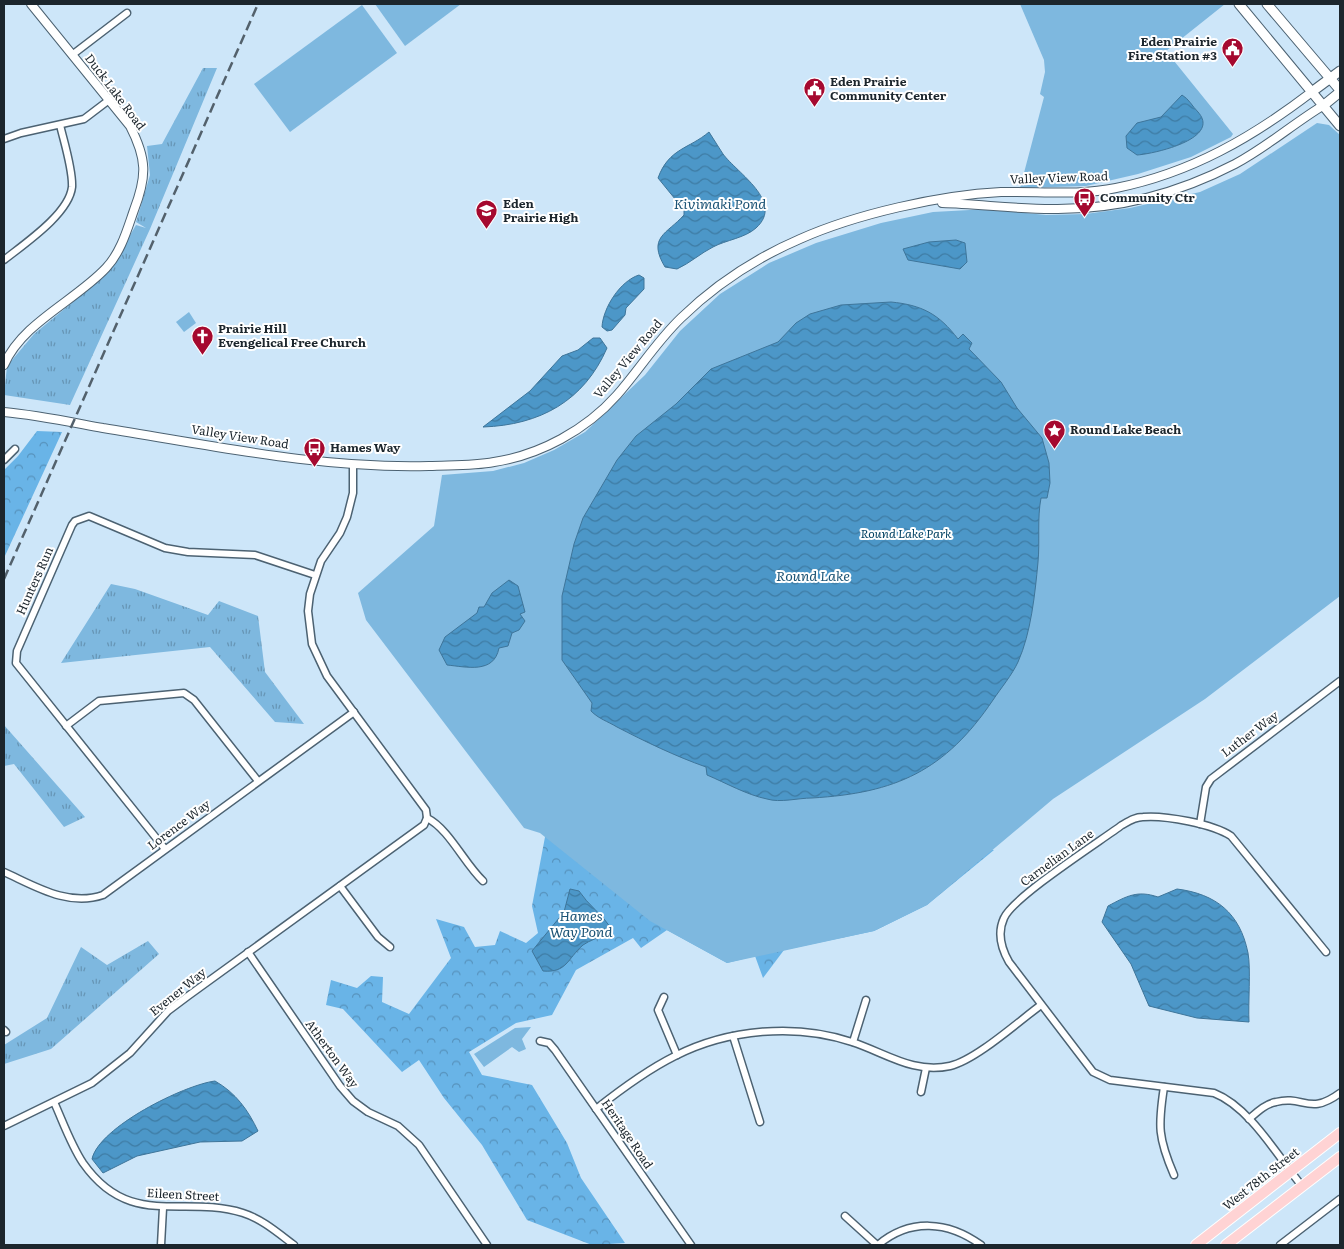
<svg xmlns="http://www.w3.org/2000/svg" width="1344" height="1249" font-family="Literata,serif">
<defs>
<pattern id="grass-tufts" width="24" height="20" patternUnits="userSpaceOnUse" patternTransform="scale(1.25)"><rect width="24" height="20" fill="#7eb8df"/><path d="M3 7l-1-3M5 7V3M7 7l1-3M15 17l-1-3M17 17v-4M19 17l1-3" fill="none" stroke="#6695b5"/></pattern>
<pattern id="forest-crowns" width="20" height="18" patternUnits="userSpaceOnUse" patternTransform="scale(1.25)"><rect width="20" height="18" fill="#69b4e7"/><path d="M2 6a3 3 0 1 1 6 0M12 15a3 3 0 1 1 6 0" fill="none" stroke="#5692bc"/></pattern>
<pattern id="water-waves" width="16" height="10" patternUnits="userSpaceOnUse" patternTransform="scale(1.25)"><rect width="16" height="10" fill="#4c97c8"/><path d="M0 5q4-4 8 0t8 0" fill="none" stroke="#3e7ba3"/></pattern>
</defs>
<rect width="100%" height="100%" fill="#cde6f9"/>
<g fill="url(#grass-tufts)">
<path d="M203,68h14l-67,161 -80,176 -66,-10 3,-29 27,-32 74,-61 28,-48 10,3 -10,-6 14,-47 -3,-29 15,-2z"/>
<path d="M111,584l24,5 73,26 11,-14 39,15 7,56 39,52 -29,-2 -65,-75 -149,16z"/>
<path d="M4,725l81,92 -21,10 -50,-63 -10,2z"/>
<path d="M148,941l11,13 -108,95 -47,15v-19l43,-27 34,-71 26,18z"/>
</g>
<g fill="url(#forest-crowns)">
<path d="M37,431l25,1 -58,126v-88l14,-14z"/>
<path d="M622,791l372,59 -67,55 -53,26 -90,19 -21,28 -8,-22 -28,7 -60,-33 -26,18 -8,-10 -57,32 -24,45 -36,8 -47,29 13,23 50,10 35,58 14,35 44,65 -33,2 -65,-25 -45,-75 -38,-47 -25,-38 -17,12 -59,-63 -17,-4 5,-25 26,8 14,-12 12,1 -1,25 27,12 42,-56 -15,-39 28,8 11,20 20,-2 5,-14 26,12 12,-10 -6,-27 13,-69z"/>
</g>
<g fill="#7eb8df">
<path d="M375,4h86l-56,42z"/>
<path d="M1020,4h205l-59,47 67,83 -2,3 -40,20 -53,17 -52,12 -66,2 24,-91 -4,-3 5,-22 -1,-12z"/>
<path d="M362,5l35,48 -107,79 -36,-48z"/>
<path d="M1317,123l12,2 11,10v461l-135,103 -152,100 -126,106 -53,26 -147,32 -77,-42 -110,-88 -16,-5 -158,-208 -8,-27 76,-67 8,-51 51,-4 31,-8 30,-13 31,-18 60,-57 35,-44 40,-37 49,-31 47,-20 65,-20 52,-11 55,-3 58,6 39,-1 45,-6 70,-16 40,-18z"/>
<path d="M189,312l7,11 -12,9 -8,-10z"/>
<path d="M531,1027l-9,12 4,10 -7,3 -7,-5 -28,20 -10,-13 41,-26z"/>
</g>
<g fill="url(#water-waves)" stroke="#3e759a">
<path d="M1182,95c7,4 10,11 16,17 24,27 -45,42 -61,43l-10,-7 -1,-12 11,-13 24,-6z"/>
<path d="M709,132c5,7 9,15 14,22 14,19 62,48 33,74 -11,10 -30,12 -43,19 -12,6 -23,16 -36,22l-12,-2c-18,-30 2,-33 19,-52v-5l-26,-32c11,-30 31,-29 51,-46z"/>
<path d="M956,240l9,3 2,19 -7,7 -52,-9 -5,-11 26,-7z"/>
<path d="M639,275l5,3v11l-18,19 -1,7 -13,15 -5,1 -5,-4c1,-19 18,-46 37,-52z"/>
<path d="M891,302c31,3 48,12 67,37l5,-5 9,9 -3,6 32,33 16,26 25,30 7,25 1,20 -3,15h-6c-4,21 -1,43 -3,64 -3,32 -7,71 -20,100 -6,13 -17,26 -25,38 -48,71 -97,93 -181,98 -14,0 -32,5 -45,1 -20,-4 -41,-16 -60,-24l-1,-8c-31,-11 -60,-25 -89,-40 -10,-6 -18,-8 -26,-16l1,-8 -30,-43v-64l12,-52 9,-26 34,-58 19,-24 40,-32 35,-35 67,-27 18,-19 14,-9 31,-9z"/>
<path d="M593,338h7l7,10c-23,53 -67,77 -124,79l47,-36 32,-35 16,-6z"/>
<path d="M509,580l9,6 7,26 -5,2 5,7 -6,9 -7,3 -4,13 -9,2c-5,26 -32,19 -52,17l-8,-15 6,-13 32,-24 2,-6h5l8,-14z"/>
<path d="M570,889l9,2c9,14 23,23 32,37l-3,6c-8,3 -18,6 -25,11 -16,14 -16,28 -40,26l-11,-20 32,-39z"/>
<path d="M1177,889c39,5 63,24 71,64 3,16 0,50 1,69l-52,-4 -48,-12 -18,-42 -29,-42 6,-16c19,-10 29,-16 50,-9z"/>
<path d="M215,1081c21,12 33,29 43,50l-16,10 -42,1 -63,14 -34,17 -11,-14c7,-32 92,-74 123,-78z"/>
</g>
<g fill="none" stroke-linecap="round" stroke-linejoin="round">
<defs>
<g id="minor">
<path d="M72,55l55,-42"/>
<path d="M4,139l17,-6 63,-14 25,-19"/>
<path d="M4,260c20,-16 65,-46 68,-73 1,-17 -8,-45 -12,-62"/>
<path d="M4,460l11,-11"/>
<path d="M353,465v28l-6,24 -7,16 -19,28 -11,33 -2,17 4,33 15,32 99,134 1,8c22,11 37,45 56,63"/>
<path d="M66,726l33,-25 85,-8 10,7 64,81"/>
<path d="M1200,824l6,-37 5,-8 129,-98"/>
<path d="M165,849l-149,-186 1,-12 55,-126 3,-4 14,-5 76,32 23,4 67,3 60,20"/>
<path d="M4,872c31,14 64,35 99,23l251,-183"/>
<path d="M340,886l38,51 12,10"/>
<path d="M248,952l92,134 13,15 15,11 30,14 21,19 68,100"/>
<path d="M664,997l-6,13 19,45"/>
<path d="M4,1030l2,2"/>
<path d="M733,1036l27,86"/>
<path d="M540,1041l9,2 6,7 136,195"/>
<path d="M853,1042l13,-42"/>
<path d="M1164,1087c-6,39 -6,51 10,88"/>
<path d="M921,1092l5,-24"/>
<path d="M54,1102c9,20 17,43 29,61 47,67 100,31 160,50 19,6 35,20 51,32"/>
<path d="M596,1109c24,-19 51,-39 79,-53 53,-27 121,-33 177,-14 34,11 61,32 98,24 26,-6 69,-45 91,-61"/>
<path d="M1249,1119c8,-7 16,-15 27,-17 28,-7 33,14 64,-9"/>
<path d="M4,1126l88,-43 38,-30 38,-42 20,-15 236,-171 3,-7"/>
<path d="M1302,1186c-24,-29 -52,-79 -88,-93l-104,-13 -17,-8 -84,-110c-8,-14 -12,-29 -5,-44 9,-21 95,-76 118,-93 7,-4 13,-8 21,-8 22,-2 70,7 88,19l95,116"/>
<path d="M845,1216l32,29"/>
<path d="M161,1245l2,-37"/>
<path d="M878,1245c32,-27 70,-24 103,0"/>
<path d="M1280,1245l60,-46"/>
</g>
<g id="tertiary">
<path d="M942,203c36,1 73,6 110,6 64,1 127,-16 183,-45 32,-17 59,-41 89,-59"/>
<path d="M4,365c18,-42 71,-64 102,-97 15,-16 21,-38 28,-58 13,-34 13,-51 -4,-84l-99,-122"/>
<path d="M4,412c33,3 66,10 99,16 108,17 216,41 326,38 22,-1 44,0 65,-4 46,-7 92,-32 123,-67 22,-25 40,-54 64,-77 35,-34 75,-60 119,-79 56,-25 140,-44 201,-47 38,-1 77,4 115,-4 75,-15 137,-51 197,-97"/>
</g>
<g id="secondary">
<path d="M1239,4l101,122"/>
<path d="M1267,4l73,86"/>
<path d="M1313,91l27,-20"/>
<path d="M1324,105l16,-13"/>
</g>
<g id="primary">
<path d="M1196,1245l144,-112"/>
<path d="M1226,1245l114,-88"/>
</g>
</defs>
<use href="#minor" stroke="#4c6272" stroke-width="9"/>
<use href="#tertiary" stroke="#4c6272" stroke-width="10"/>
<use href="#secondary" stroke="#4c6272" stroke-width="11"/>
<use href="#primary" stroke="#fff" stroke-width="12"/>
<use href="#minor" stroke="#fff" stroke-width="6"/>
<use href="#tertiary" stroke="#fff" stroke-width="8"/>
<use href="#secondary" stroke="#fff" stroke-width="9"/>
<use href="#primary" stroke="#ffd3d4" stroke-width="10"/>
<path stroke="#53616c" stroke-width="2.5" stroke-dasharray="10 5" stroke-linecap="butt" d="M4,579l254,-575"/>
</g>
<defs>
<symbol id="civic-pin" viewBox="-11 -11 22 30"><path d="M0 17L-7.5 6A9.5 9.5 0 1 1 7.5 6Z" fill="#a5092f" stroke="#fff"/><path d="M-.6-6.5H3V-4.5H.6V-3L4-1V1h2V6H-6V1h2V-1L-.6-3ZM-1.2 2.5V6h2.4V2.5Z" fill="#fff"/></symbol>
<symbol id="bus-pin" viewBox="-11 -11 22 30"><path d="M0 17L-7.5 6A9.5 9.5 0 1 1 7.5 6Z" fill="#a5092f" stroke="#fff"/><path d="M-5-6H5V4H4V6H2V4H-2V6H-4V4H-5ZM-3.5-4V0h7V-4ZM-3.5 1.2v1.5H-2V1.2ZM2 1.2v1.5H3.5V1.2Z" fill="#fff"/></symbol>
<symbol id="school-pin" viewBox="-11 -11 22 30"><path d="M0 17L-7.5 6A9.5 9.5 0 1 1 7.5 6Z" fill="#a5092f" stroke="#fff"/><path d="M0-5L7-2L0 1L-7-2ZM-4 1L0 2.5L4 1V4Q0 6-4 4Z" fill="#fff"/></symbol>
<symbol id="church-pin" viewBox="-11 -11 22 30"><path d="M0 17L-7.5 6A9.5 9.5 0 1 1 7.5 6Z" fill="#a5092f" stroke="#fff"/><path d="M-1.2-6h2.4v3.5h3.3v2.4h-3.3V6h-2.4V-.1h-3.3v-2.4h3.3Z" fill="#fff"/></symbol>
<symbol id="sight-pin" viewBox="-11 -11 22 30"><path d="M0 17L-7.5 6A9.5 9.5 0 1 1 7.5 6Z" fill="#a5092f" stroke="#fff"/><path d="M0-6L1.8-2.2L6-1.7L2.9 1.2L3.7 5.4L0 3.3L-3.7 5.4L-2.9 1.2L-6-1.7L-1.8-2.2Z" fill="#fff"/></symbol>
</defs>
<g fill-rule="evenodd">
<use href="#civic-pin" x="1220" y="36" width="25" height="34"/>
<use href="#civic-pin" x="802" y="76" width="25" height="34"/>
<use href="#bus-pin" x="1072" y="186" width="25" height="34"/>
<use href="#school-pin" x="474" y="198" width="25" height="34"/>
<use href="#church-pin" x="190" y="324" width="25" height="34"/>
<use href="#sight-pin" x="1042" y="418" width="25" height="34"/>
<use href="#bus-pin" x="302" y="436" width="25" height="34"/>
</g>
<g text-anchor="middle" stroke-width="4" stroke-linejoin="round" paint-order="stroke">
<g font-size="12" font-weight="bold" fill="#1c262d" stroke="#fff" text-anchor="start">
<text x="1217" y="46" text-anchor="end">Eden Prairie<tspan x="1217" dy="14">Fire Station #3</tspan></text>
<text x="830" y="86">Eden Prairie<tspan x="830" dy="14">Community Center</tspan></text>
<text x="1100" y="202">Community Ctr</text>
<text x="503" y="208">Eden<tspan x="503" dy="14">Prairie High</tspan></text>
<text x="218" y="333">Prairie Hill<tspan x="218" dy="14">Evengelical Free Church</tspan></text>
<text x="1070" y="434">Round Lake Beach</text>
<text x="330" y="452">Hames Way</text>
</g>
<g font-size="12" fill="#1c262d" stroke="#fff">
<text transform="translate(115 92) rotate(53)" y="4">Duck Lake Road</text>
<text transform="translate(1059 178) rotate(-2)" y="4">Valley View Road</text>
<text transform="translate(628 359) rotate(-50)" y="4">Valley View Road</text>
<text transform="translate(240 437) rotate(9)" y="4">Valley View Road</text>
<text transform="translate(35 581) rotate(-66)" y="4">Hunters Run</text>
<text transform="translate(1250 734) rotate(-37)" y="4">Luther Way</text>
<text transform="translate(179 825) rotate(-37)" y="4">Lorence Way</text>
<text transform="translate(1057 858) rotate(-36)" y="4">Carnelian Lane</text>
<text transform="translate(178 992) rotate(-39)" y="4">Evener Way</text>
<text transform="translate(332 1054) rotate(54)" y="4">Atherton Way</text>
<text transform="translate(627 1134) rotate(56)" y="4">Heritage Road</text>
<text transform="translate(1261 1179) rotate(-38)" y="4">West 78th Street</text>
<text transform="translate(183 1195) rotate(3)" y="4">Eileen Street</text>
</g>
<g font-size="12" font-style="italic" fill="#024263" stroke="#fff">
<text x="906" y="538">Round Lake Park</text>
</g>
<g font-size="14" font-style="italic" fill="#1c5476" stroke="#fff">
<text x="720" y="209">Kivimaki Pond</text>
<text x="813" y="581">Round Lake</text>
<text x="581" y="921">Hames<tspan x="581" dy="16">Way Pond</tspan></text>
</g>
</g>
<rect width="1344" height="1249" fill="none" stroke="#1c262d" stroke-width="10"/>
</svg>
